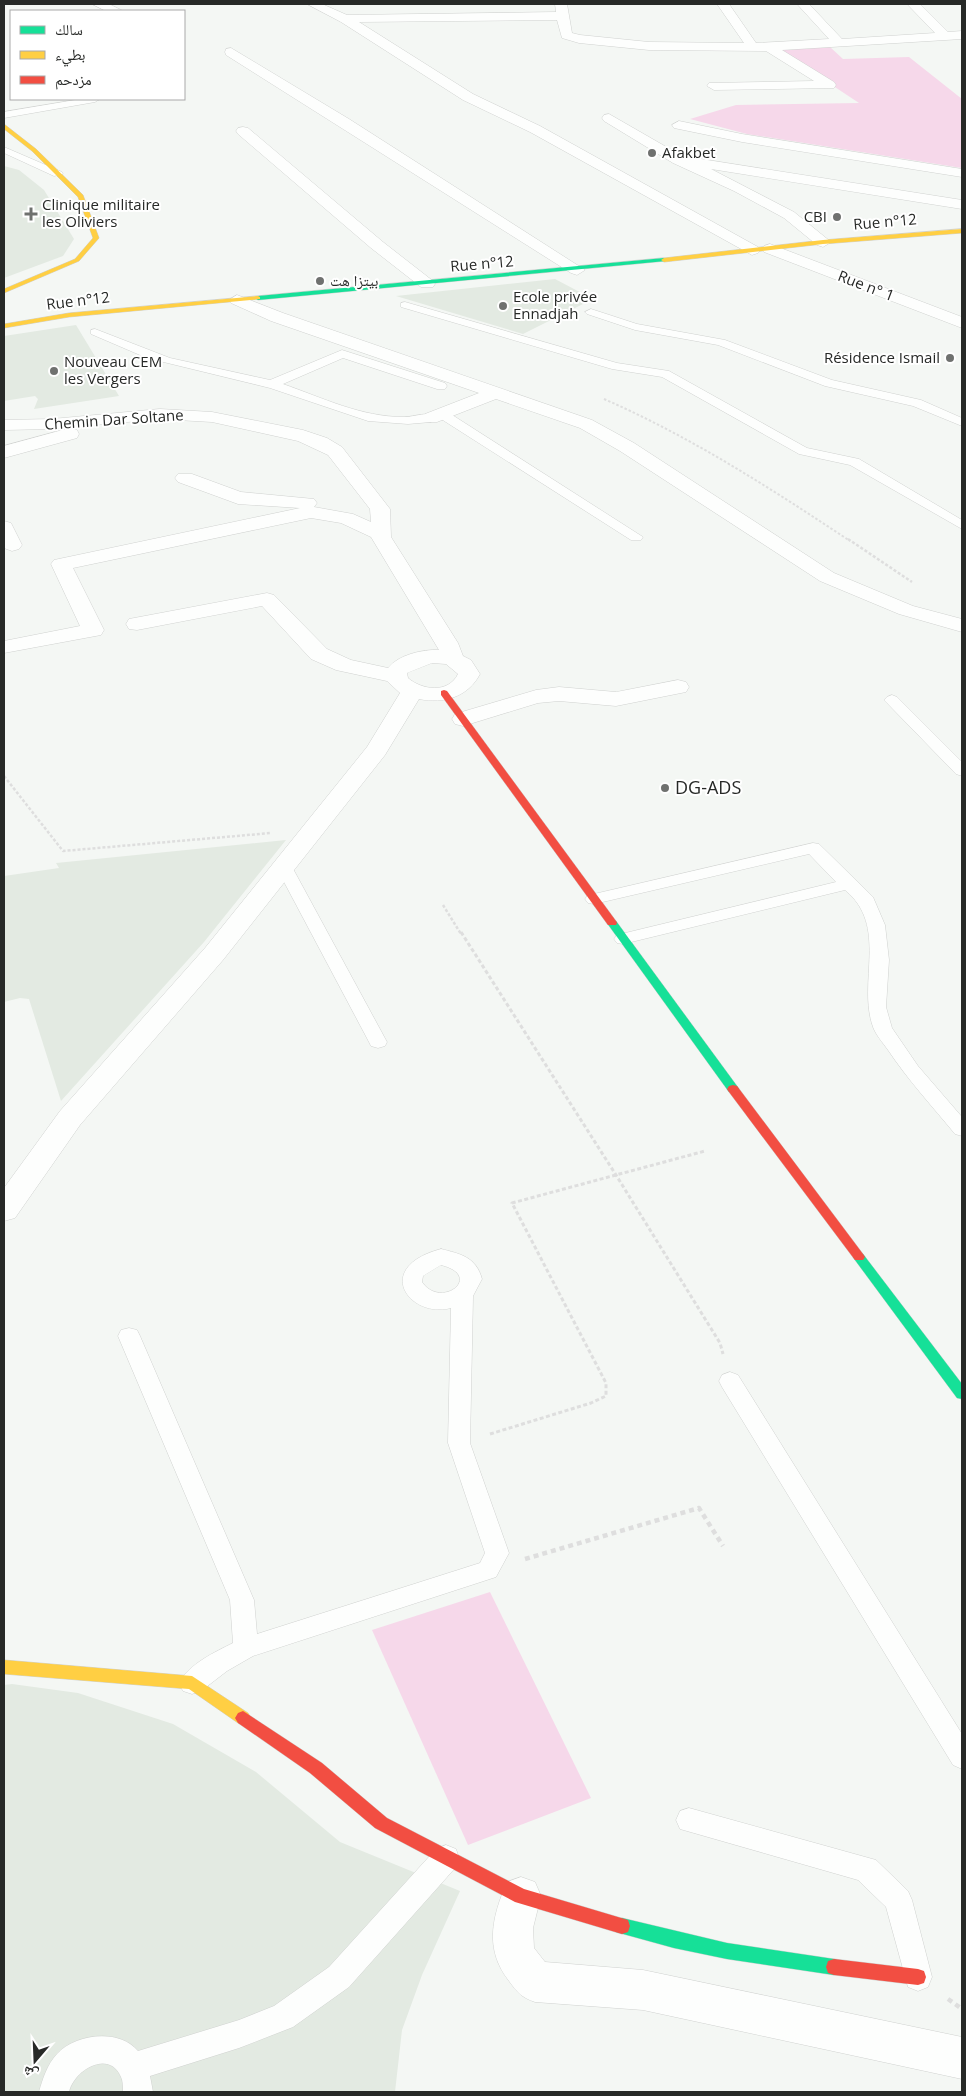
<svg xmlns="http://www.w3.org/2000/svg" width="966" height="2096" font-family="'Open Sans','Noto Naskh Arabic',sans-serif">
<rect width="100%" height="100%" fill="#f4f7f4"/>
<g fill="#e3eae2">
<path d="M4,166l15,4 25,20 30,49 -11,17 -59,22z"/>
<path d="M555,279l38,20 -70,35 -127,-38z"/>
<path d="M76,325l43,71 -85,13 4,-10 -3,-3 -31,5v-65z"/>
<path d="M286,840l-82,102 -143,159 -32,-102 -9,-1 -16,4v-126l55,-8 -3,-5z"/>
<path d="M12,1684l66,9 95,31 83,48 84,70 120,49 -38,84 -20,55 -7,62h-391v-407z"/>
</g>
<g fill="#f6d8ea">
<path d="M830,47l13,12 66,-2 53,42v69l-215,-34 -57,-15 46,-14 123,-2 -83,-55z"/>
<path d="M490,1592l101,206 -123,47 -96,-215z"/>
</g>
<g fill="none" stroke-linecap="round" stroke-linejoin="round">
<defs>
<g id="lane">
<path d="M81,99h19l-5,3 -91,16v-6z"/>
<path d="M4,147l58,25 1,2 -9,2 -50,-23z"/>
<path d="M405,302l212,61 52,8 138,77 52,11 103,61v9l-112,-64 -51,-11 -137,-77 -50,-8 -211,-62v-4z"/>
<path d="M591,309l46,15 88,16 107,40 89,20 41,18v8l-49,-20 -88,-20 -107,-41 -83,-15 -48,-16 -2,-2z"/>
<path d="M95,329l75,29 100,22 72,-30 103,33 2,3 -2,3h-8l-94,-31 -60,26c40,14 78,33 121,33 10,0 26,-7 33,1l-6,4 -23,2 -40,-3 -98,-33 -123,-30 -56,-24v-4z"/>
<path d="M442,410l4,1 197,126 -2,3h-10l-193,-123 -2,-3 2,-3z"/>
<path d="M892,695l5,2 65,65v14l-6,-2 -69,-71 -3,-3 3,-3z"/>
<path d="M813,843l6,1 54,53 12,28 4,35 -3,47 6,21 26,38 44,51v19l-7,-2c-23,-28 -47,-54 -67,-84 -5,-7 -12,-15 -15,-23 -16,-45 16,-101 -28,-137l-222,54 -6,-1 -3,-4 3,-4 219,-53 -27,-28 -215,50 -6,-1 -3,-4 3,-4 6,-1z"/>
<path d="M283,860l6,1 2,4 96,177 -2,4 -7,2 -7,-2 -2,-4 -94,-177 2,-4z"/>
<path d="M441,1249c20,5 35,8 41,30l-9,17 -3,147 39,110 -13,24 -243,79 -26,15 -26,20 -9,3 -9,-3 -4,-8c10,-19 36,-31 54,-40l-3,-43 -112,-264 3,-6 8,-2 8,2 3,6 114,264 3,34 223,-71 5,-10 -37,-110 3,-135c-42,11 -79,-41 -10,-59zM441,1265c44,11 0,45 -19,17l1,-6z"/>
<path d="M730,1372l8,3 224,359v35l-9,-4 -231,-378 -3,-6 3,-6z"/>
<path d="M689,1808l187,52 32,31 4,9 20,77 -4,10 -10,4 -10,-4 -22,-80 -28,-27 -178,-51 -4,-9 4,-9z"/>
<path d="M446,1845l10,4 3,9 -3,9 -107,120 -56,40 -54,21 -89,28 3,16h-30c0,-5 0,-11 -2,-15 -12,-28 -47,-7 -52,15h-30c4,-14 8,-27 18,-38 18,-20 62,-26 81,-3l101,-31 35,-14 55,-39 107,-118z"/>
</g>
<g id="street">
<path d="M92,4h17l14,7h-17z"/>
<path d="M307,4h15l25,11 209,-3 -1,-8h12l5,29 8,2 69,7 95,1 -27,-39h12l27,39 73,-4 -32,-35h12l33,35 93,-6 -28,-29h13l28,28 14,-1v8l-180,11 52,32 2,3 -2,3 -120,2 -7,-4 2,-3 105,-2 -48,-30 -117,-1 -70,-7 -17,-5 -5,-18 -198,2 114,72 67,32 218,121 2,3 -2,3 -6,2 -222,-123 -67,-32 -122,-78z"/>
<path d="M231,48l118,71 236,151 -8,5 -6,-2 -345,-218 -1,-3 1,-3z"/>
<path d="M609,114l73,42 280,44v9l-251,-40 83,43 37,30 -8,5 -6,-2 -33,-27 -50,-27 -61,-28 -69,-42 -2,-3 2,-3z"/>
<path d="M679,121l63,13 220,35v8l-220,-35 -68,-14 -2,-3z"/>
<path d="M243,127l5,1 135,114 50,39 2,3 -2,3h-12l-50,-39 -133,-114 -2,-3 2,-3z"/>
<path d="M770,244l192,73v11l-198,-76 -2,-3 2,-3z"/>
<path d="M237,295l46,18 309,107 42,23 200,130 79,33 49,13v13l-63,-18 -79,-33 -200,-130 -40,-23 -84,-29 -59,23h-12l-3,-4 3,-4 54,-21 -208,-72 -40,-18 -2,-3z"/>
<path d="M160,409l52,3 91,18 24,8 15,9 48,62 1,28 67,106 5,13 8,4 9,14c-12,23 -36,30 -61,25l-34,56 -162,205 -143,165 -65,93 -11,3v-33l56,-77 145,-163 162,-201 33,-54 -13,-12 -51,-11 -25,-11 -49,-53 -125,24 -8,-1 -3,-5 3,-5 138,-26 7,2 53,54 24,11 37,8c10,-13 35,-19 51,-18l-68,-113 -30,-14 -30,-5 -238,50 31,62 -3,5 -97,18v-12l76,-15 -29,-62 3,-4 246,-52 -62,-4 -60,-22 -3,-4 3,-4h14l49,18 73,7 3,4 -3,4 39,7 18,8 -1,-13 -42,-54 -30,-14 -86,-19 -52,-3 -108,10 -48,1v-10l48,-1zM432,663l14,1 12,10c-10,20 -36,16 -50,4l-1,-5z"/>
<path d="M70,428l7,2 2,4 -2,4 -73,20v-12z"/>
<path d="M4,521l7,2 11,22 -3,4 -7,2 -8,-3z"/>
<path d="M678,680l8,2 3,5 -3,5 -70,14 -57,-5 -21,2 -75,23 -8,-2 -3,-5 3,-5 81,-24 23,-3 57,5z"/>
<path d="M521,1877l14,5 6,14 -8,32 1,20 11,14 98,8 319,67v42l-319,-69 -108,-8c-14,-5 -17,-9 -26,-21 -25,-32 -17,-64 -2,-99z"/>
</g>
<g id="fast">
<path d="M664,258l3,2 -1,1 -408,39 -3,-2 3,-2z"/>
<path d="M612,920l4,1 121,165 2,3 -2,3h-8l-122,-169z"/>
<path d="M859,1252l4,2 99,130v15l-5,-1 -102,-138 -2,-3 2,-3z"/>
<path d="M622,1918l105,25 107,16 6,2 2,6 -2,6 -6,2 -107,-16 -53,-11 -58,-16 -2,-6 2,-6z"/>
</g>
<g id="slow">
<path d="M4,124l32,25 47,46 16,43 -20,23 -75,32v-4l71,-30 18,-21 -15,-41 -46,-46 -28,-22z"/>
<path d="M962,229v4l-139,11 -159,18 -3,-2 3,-2 159,-18z"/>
<path d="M258,296l2,1v2l-191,18 -65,11v-4l65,-11z"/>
<path d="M4,1660l188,16 56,37 3,5 -3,5 -5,2 -5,-2 -49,-34 -185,-15z"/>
</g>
<g id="jam">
<path d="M444,690l3,1 169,230 1,2 -1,2h-8l-167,-230v-4z"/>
<path d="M733,1085l4,1 126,168 2,3 -2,3h-8l-126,-168 -2,-3 2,-3z"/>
<path d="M243,1711l79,52 65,55 137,71 104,31 2,6 -2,6 -6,2 -107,-32 -140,-74 -65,-55 -72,-50 -3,-5 3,-5z"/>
<path d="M834,1959l84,10 6,2 2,6 -2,6 -6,2 -84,-10 -6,-2 -2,-6 2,-6z"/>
</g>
</defs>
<use href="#lane" stroke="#d0d2d0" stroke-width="1"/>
<use href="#street" stroke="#d0d2d0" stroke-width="1"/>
<use href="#fast" stroke="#d0d2d0" stroke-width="1"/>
<use href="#slow" stroke="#d0d2d0" stroke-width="1"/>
<use href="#jam" stroke="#d0d2d0" stroke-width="1"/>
<path stroke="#dedede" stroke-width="2" stroke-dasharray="2.5 2" stroke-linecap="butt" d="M604,399c87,38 166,89 246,142"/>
<g stroke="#dedede" stroke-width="2.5" stroke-dasharray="3 2" stroke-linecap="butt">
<path d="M848,539l64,43"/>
<path d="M4,776l59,75 208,-18"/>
<path d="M443,905l18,29"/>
</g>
<g stroke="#dedede" stroke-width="3" stroke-dasharray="4 2.5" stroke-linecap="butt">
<path d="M461,932l155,243 104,168 3,11"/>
<path d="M490,1434l101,-31 15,-7v-13l-94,-180 193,-52"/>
</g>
<g stroke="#dedede" stroke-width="4.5" stroke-dasharray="5 4" stroke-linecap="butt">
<path d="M525,1559l174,-51 24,38"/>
<path d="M948,1999l14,10"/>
</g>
<use href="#lane" fill="#fdfefd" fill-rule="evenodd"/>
<use href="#street" fill="#fdfefd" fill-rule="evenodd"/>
<use href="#fast" fill="#16e098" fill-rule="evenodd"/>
<use href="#slow" fill="#ffcf43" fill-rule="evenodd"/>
<use href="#jam" fill="#f24e42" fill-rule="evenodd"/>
</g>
<g fill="#6f716f" stroke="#fff" stroke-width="2">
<circle cx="652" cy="153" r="5"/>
<path d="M28.5 206.5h5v5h5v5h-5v5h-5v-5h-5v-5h5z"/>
<circle cx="837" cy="217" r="5"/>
<circle cx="320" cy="281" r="5"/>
<circle cx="503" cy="306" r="5"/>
<circle cx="950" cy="358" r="5"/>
<circle cx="54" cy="371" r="5"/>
<circle cx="665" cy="788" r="5"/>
</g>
<g text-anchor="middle" stroke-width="4" stroke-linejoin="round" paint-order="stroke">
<g font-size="15" fill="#272927" stroke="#fff" text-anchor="start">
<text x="662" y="158">Afakbet</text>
<text x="42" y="210">Clinique militaire<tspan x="42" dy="17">les Oliviers</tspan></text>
<text x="827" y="222" text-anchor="end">CBI</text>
<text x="330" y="286">بيتزا هت</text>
<text x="513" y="302">Ecole privée<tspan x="513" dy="17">Ennadjah</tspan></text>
<text x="940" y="363" text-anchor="end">Résidence Ismail</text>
<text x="64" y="367">Nouveau CEM<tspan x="64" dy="17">les Vergers</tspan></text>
</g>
<g font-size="15" fill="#272927" stroke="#fff">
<text transform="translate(885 222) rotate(-5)" y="5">Rue n°12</text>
<text transform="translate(482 264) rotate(-5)" y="5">Rue n°12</text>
<text transform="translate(866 286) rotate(21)" y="5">Rue n° 1</text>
<text transform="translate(78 301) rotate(-7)" y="5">Rue n°12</text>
<text transform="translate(114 420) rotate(-4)" y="5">Chemin Dar Soltane</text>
</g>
<g font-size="18" fill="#272927" stroke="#fff" text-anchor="start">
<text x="675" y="794">DG-ADS</text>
</g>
</g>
<rect width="966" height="2096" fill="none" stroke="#272927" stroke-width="10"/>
<rect x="10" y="10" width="175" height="90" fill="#ffffff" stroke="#a9a9a9"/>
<rect x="20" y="26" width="25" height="8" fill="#16e098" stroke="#a9a9a9"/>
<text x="55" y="35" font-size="15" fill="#272927">سالك</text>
<rect x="20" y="51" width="25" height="8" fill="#ffcf43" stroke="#a9a9a9"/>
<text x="55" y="60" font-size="15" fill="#272927">بطيء</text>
<rect x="20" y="76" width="25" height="8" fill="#f24e42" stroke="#a9a9a9"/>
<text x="55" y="85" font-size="15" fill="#272927">مزدحم</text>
<g transform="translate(35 2061) rotate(199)" stroke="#ffffff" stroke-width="4" paint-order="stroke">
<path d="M0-4L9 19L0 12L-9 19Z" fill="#272927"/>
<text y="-8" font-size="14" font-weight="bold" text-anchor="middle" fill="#272927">ش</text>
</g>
</svg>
